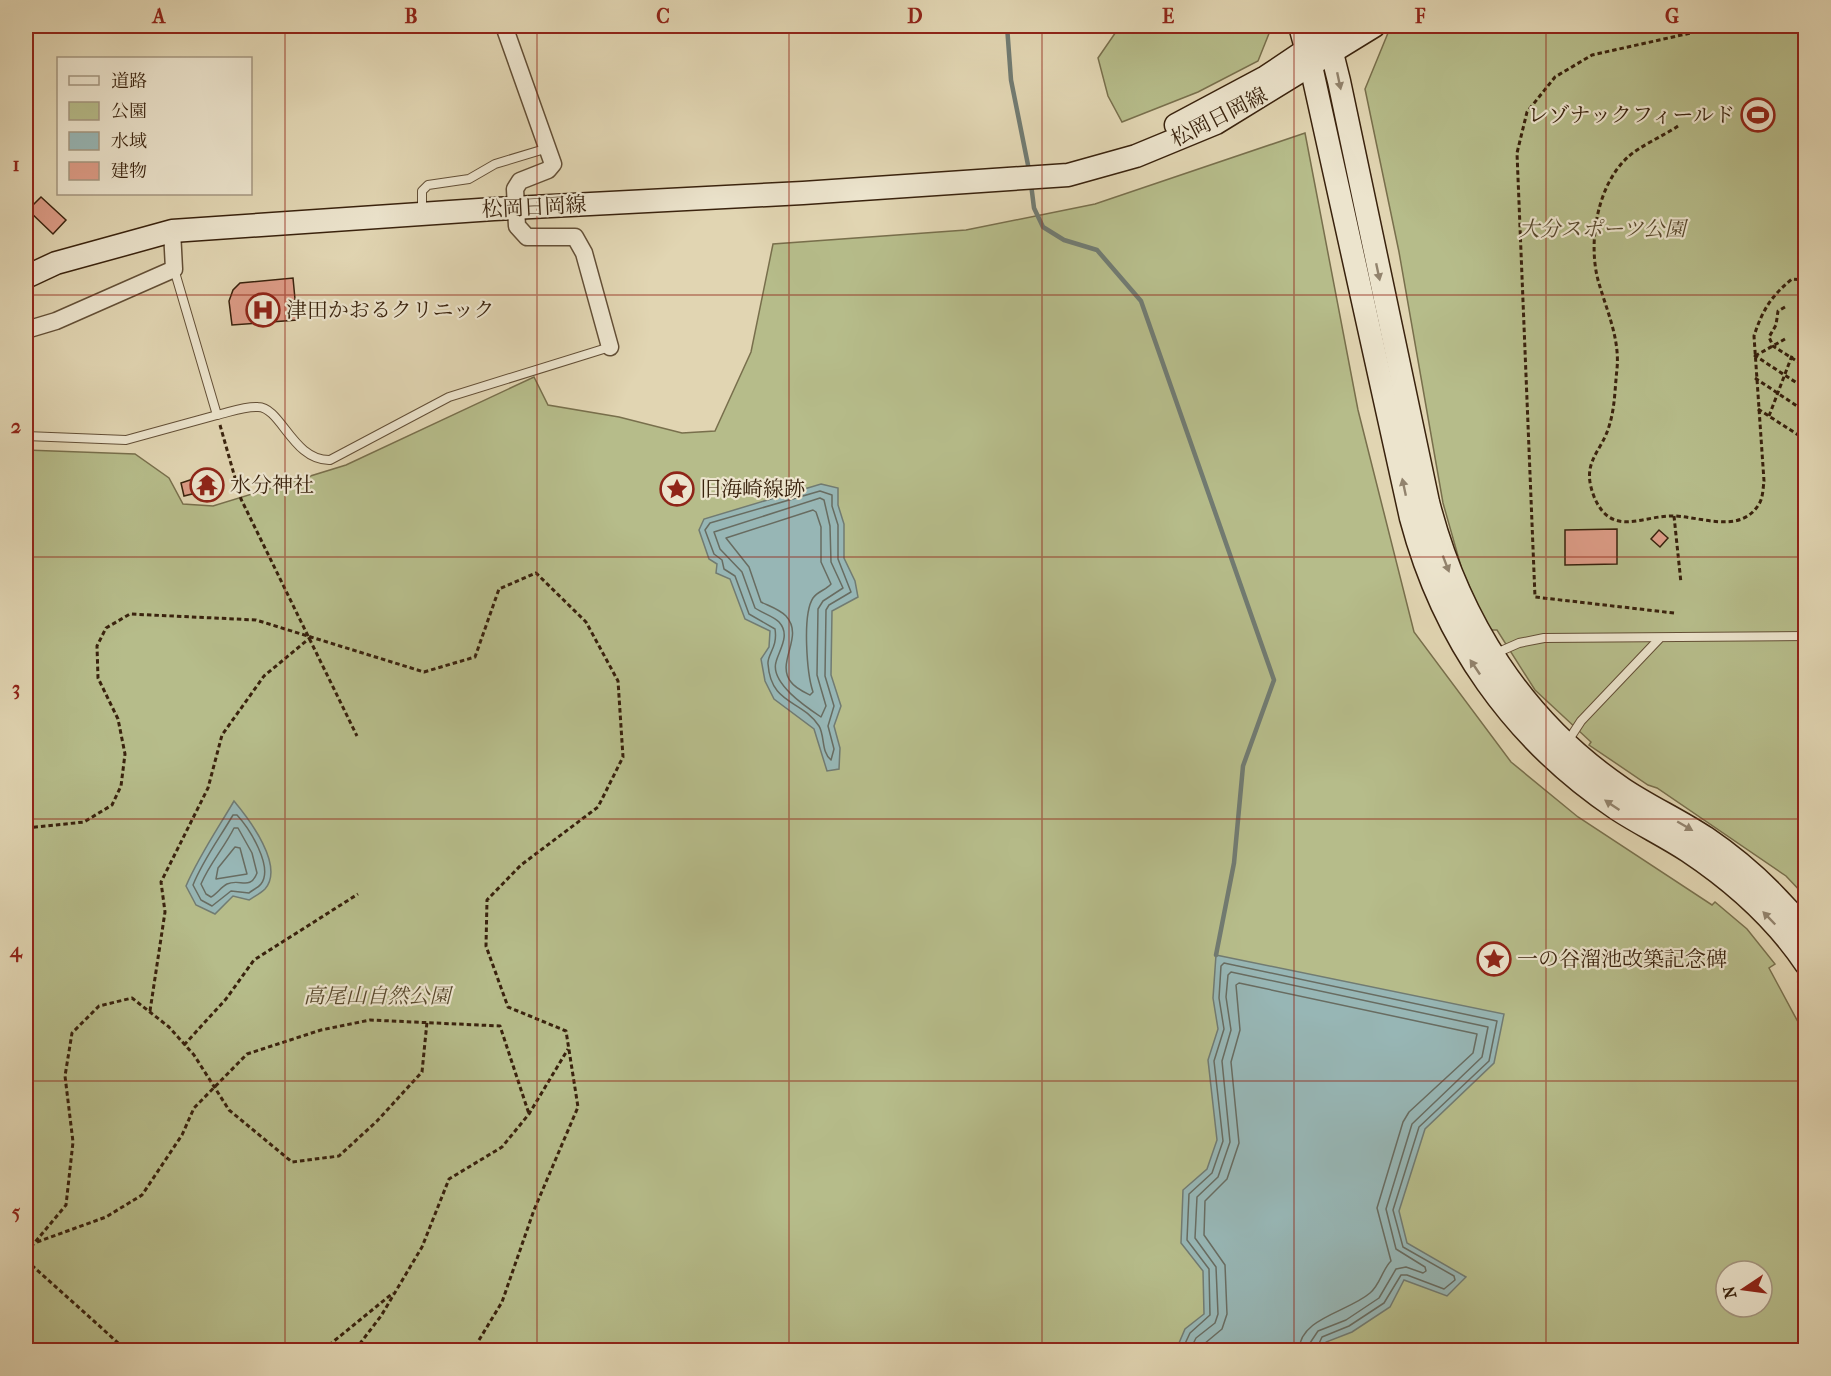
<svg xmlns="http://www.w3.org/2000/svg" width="1831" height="1376" font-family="'IM FELL French Canon','Noto Serif JP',serif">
<rect width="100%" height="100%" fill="#e1d5b2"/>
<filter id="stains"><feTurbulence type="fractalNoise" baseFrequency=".00333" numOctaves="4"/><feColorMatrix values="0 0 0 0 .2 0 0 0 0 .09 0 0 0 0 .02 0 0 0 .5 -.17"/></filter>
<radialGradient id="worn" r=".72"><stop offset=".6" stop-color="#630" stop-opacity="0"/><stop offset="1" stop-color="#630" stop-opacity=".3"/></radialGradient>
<g fill="#b6bc8a" stroke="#786f4c" stroke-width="1.5" fill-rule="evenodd">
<path d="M1120,26h152l-14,35 -60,31 -76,30 -14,-26 -10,-38z"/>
<path d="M1399,26h406v870l-19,-20 -129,-88 -9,-3 -59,-40 2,-3 -56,-52 -38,-60h-8l-27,-60 -19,-67 -44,-251 -34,-163 23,-56z"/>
<path d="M1305,133l53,277 56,222 97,130 67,55 134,88 3,-3 32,27 28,35 -6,4 36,67v315h-1779v-900l109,4 34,24 14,26 30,2 133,-41 188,-88 14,28 71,12 63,16 33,-2 36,-79 22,-108 193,-14 129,-26zM1726,1271h36v36h-36z"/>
</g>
<g fill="#97b6b5" stroke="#717b72" stroke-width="1.5">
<path d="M821,484l17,4v17l6,19v34l11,23 3,16 -26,14 -1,64 10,31 -7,20 6,22 -1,21 -12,2 -13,-42 -40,-30 -9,-18 -4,-22 8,-12 1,-16 -25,-12 -15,-40 -14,-6 1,-9 -8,-5 -10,-29 5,-11z"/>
<path d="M234,801c15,18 51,65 31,88 -4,4 -11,8 -16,11l-16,-4 -18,18 -19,-9 -10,-19c13,-30 31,-56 48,-85z"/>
<path d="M1216,955l288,59 -10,49 -69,66 -26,82 8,32 59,34 -19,19 -43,-16 -14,27 -38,25 -26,10 -6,8h-144l9,-21 19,-15 -1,-43 -22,-28 2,-53 24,-21 10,-29 -9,-80 10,-31 -5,-31z"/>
</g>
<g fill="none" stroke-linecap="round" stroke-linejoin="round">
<g stroke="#686c61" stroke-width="1.5">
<path d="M820,491l12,4v11l6,19v34l13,33 -22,13 -3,5 -1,66 9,30 -6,20 6,23 -3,11c-10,-8 -6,-24 -12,-34 -18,-27 -48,-21 -51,-62 -1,-10 10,-16 7,-35l-26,-15 -14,-38 -11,-7 -2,-9 -8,-6 -9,-24 5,-7z"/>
<path d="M820,498l4,2 6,26 1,36 12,26 -20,13 -5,8 -1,66 9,31 -5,11c-15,-10 -51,-34 -45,-55 3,-12 15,-27 3,-40 -6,-6 -17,-9 -24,-14l-13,-36 -22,-23 -6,-17z"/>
<path d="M813,510l3,2 5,15v35l10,22c-5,6 -13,7 -18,14 -11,17 -6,76 0,94l-3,3c-6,-3 -15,-7 -19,-13 -16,-20 14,-45 -5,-66 -7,-7 -17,-10 -25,-14l-12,-35 -23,-29z"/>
<path d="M233,815h4c12,13 37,52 24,69 -3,4 -9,6 -12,9l-18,-2 -19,15 -11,-6 -8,-15c10,-25 26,-46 40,-70z"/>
<path d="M234,828h4l14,25 5,20c-7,18 -17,5 -30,11 -6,3 -10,10 -16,13l-5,-3 -5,-10c9,-21 23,-36 33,-56z"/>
<path d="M235,847l5,1 7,26 -31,5 2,-11z"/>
<path d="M1182,1350l8,-17 20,-18 -1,-46 -22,-29 2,-46 23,-21 11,-32 -9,-80 10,-32 -5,-31 2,-32 3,-3 273,58 -8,40 -70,66 -26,83 10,37 51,29 1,4 -11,9 -37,-14h-6l-17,28 -35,23 -27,11 -6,13"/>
<path d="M1190,1350l6,-12 19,-15 3,-9 -2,-47 -21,-29 2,-41 21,-20 12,-35 -8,-81 9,-31 -5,-33 2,-22 3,-3 257,55 -6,30 -70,67 -26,85 10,40 29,18 1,4 -3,2 -17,-6 -10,2 -17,29 -33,22 -28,11 -8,12 -2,7"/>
<path d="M1200,1350l4,-6 18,-15 5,-15 -2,-49 -21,-30 1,-34 22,-22 12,-36 -8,-81 9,-32 -4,-45 3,-2 238,51 -4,19 -64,59 -6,10 -26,86 14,53c-9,9 -11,24 -21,32 -22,19 -70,25 -71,57"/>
</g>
<g stroke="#717b72" stroke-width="4.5">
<path d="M1007,26l4,54 18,90"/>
<path d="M1031,184l3,24 9,19 21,13 33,10 44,51 133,379 -31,86 -9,97 -18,92"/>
</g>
</g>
<g fill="#dd9c87" stroke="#39220d" stroke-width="1.5">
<path d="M41,197l25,23 -13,14 -25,-24z"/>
<path d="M293,278l4,42 -65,5 -3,-24 4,-11 7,-7z"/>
<path d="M211,473l6,19 -16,4 -1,-4 -16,4 -3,-13z"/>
<path d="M1617,529v35l-52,1v-35z"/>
<path d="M1659,530l9,8 -8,9 -9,-8z"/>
</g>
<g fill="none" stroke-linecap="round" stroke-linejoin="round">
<defs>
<g id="lane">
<path d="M422,213v-22l6,-6 41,-6 26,-15 53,-16"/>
<path d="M174,269l43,146c13,-3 28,-9 41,-8 23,0 35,54 72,53l119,-63 161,-50"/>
<path d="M26,436l100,4 91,-25"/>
<path d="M1494,654l25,-11 25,-5 262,-2"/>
<path d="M1568,741l13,-20 78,-82"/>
</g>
<g id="street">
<path d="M504,26l49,138 -5,6 -28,11 -5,8 2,37 10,11h48l9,16 26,94"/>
<path d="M26,330l30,-9 118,-52 -2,-38"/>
</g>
<g id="secondary">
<path d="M1300,26l11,40 100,452c32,121 102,221 206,291 23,15 48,27 71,42 45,30 87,67 118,113"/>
<path d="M1322,26l10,27 7,28 89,421c30,117 94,219 195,287 27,18 56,31 83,49 37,25 72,58 100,93"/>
<path d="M1176,125l90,-48 76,-51"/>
<path d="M26,277l30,-14 116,-32 322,-22 309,-16 265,-18 68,-19 80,-33 158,-97"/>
</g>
</defs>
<use href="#lane" stroke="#634f36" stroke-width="10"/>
<use href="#street" stroke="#634f36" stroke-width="19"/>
<use href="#secondary" stroke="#39220d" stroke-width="25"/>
<g stroke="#39220d" stroke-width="3" stroke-dasharray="4.5 3" stroke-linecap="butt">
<path d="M1678,126c-13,9 -40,21 -50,31 -31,28 -40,85 -30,123 8,29 22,58 19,89 -2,17 -2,37 -7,54 -8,31 -31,38 -15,76 17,37 45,18 75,17 28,-1 70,20 89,-12 4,-6 4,-16 5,-23l-10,-145c8,-25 17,-40 38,-57l14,1"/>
<path d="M1785,307l-7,4 -2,14 -7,12 4,9 33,21"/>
<path d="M1754,355l52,34"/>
<path d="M1755,356l30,-17"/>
<path d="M1755,378l51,34"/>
<path d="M1758,409l48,31"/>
<path d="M1769,416l24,-63"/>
<path d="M220,425l21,74 116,237"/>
<path d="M1674,516l7,67"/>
<path d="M1674,613l-139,-16 -18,-444 10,-41 28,-35 37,-22 130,-29"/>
<path d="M26,828l58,-6 28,-17 9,-19 4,-32 -7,-35 -20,-41 -1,-32 9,-18 24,-14 126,6 168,52 51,-15 24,-68 37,-16 50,49 32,59 5,76 -25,50 -77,58 -34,35 -1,46 22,61 58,24 12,76 -44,103 -32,92 -29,48"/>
<path d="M1798,981l8,11"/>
<path d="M150,1011l15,-99 -4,-30 47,-94 14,-53 42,-59 47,-39"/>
<path d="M184,1045l42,-46 28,-39 104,-66"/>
<path d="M37,1242l69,-25 36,-22 40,-60 12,-27 53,-54 74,-24 49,-10 130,6 29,88"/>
<path d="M26,1253l40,-48 7,-63 -8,-66 7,-43 27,-27 33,-8 37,29 25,28 35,55 63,52 47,-6 38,-35 45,-49 5,-50"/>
<path d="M26,1260l100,90"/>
<path d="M323,1350l70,-57"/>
<path d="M355,1350l26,-34 41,-69 27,-68 53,-32 27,-33 39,-65"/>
</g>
<use href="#lane" stroke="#ece4cd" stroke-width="8"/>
<use href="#street" stroke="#ece4cd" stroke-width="16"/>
<use href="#secondary" stroke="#ece4cd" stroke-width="22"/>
</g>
<defs><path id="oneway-solid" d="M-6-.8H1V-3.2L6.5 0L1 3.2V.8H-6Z" transform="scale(1.5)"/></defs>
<g fill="#92836d">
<use href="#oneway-solid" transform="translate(1339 81) rotate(78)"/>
<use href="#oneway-solid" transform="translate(1378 272) rotate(78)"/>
<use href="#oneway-solid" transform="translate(1404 487) rotate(-102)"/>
<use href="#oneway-solid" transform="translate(1446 564) rotate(69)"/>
<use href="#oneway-solid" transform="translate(1475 667) rotate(-124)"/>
<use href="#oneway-solid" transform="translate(1612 805) rotate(-146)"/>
<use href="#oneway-solid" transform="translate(1685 826) rotate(30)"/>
<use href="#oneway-solid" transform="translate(1769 918) rotate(-134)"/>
</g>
<path fill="none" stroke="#8f2418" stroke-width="1.5" stroke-opacity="0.55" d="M285,26v1324M537,26v1324M789,26v1324M1042,26v1324M1294,26v1324M1546,26v1324M26,295h1780M26,557h1780M26,819h1780M26,1081h1780"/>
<defs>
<symbol id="stadium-ring" viewBox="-11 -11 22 22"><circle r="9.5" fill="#ece4cd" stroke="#8f2418" stroke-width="1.5"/><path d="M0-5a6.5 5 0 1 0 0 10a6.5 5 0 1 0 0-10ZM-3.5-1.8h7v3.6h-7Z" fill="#8f2418"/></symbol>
<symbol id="hospital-ring" viewBox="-11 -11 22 22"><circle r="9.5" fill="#ece4cd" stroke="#8f2418" stroke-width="1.5"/><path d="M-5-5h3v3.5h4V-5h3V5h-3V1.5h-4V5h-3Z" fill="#8f2418"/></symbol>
<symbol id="temple-ring" viewBox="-11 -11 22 22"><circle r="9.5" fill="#ece4cd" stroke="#8f2418" stroke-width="1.5"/><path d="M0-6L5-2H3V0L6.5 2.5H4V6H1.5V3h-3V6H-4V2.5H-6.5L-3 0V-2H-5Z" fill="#8f2418"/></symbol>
<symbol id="sight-ring" viewBox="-11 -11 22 22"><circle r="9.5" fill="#ece4cd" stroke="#8f2418" stroke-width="1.5"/><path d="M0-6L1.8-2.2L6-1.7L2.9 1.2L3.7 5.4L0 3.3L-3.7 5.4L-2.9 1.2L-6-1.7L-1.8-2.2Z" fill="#8f2418"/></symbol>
</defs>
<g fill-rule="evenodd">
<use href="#stadium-ring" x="1739" y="96" width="38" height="38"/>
<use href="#hospital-ring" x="244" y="291" width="38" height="38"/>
<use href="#temple-ring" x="188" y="466" width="38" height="38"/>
<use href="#sight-ring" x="658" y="470" width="38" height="38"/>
<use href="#sight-ring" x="1475" y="940" width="38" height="38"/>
</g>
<g text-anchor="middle" stroke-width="4.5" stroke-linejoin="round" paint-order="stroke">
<g font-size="21" fill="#39220d" stroke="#ece4cd" text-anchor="start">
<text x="1735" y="122" text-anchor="end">レゾナックフィールド</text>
<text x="286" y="317">津田かおるクリニック</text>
<text x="230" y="492">水分神社</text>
<text x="700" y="496">旧海崎線跡</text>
<text x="1517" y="966">一の谷溜池改築記念碑</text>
</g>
<g font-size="21" fill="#39220d" stroke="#ece4cd">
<text transform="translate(1219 117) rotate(-27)" y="7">松岡日岡線</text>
<text transform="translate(534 207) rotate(-3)" y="7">松岡日岡線</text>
</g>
<g font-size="21" font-style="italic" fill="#58482c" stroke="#ece4cd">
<text x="1602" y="236">大分スポーツ公園</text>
<text x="377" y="1003">高尾山自然公園</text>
</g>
</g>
<rect width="1831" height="1376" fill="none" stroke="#e1d5b2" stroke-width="66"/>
<rect x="57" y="57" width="195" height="138" fill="#ece4cd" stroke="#a49680" stroke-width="1.5"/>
<rect x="69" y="76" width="30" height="9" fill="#ece4cd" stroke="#a49680" stroke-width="1.5"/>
<text x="111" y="87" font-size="18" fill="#39220d">道路</text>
<rect x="69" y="102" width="30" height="18" fill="#b6bc8a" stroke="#a49680" stroke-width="1.5"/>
<text x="111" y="117" font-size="18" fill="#39220d">公園</text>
<rect x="69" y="132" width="30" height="18" fill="#97b6b5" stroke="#a49680" stroke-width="1.5"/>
<text x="111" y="147" font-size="18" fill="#39220d">水域</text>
<rect x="69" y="162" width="30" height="18" fill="#dd9c87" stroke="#a49680" stroke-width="1.5"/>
<text x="111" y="177" font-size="18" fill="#39220d">建物</text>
<g transform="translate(1744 1289) rotate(257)"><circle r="28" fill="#ece4cd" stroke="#a49680" stroke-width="1.5"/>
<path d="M0-4.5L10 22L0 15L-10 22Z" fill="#8f2418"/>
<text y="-9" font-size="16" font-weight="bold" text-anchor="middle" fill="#39220d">N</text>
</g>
<rect x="33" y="33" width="1765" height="1310" fill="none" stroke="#8f2418" stroke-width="2"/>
<g font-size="20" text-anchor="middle" font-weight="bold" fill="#8f2418">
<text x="159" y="23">A</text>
<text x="411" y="23">B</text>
<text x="663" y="23">C</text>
<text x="915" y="23">D</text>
<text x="1168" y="23">E</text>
<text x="1420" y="23">F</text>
<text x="1672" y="23">G</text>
<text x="16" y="171">1</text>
<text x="16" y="433">2</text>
<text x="16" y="695">3</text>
<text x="16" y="957">4</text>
<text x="16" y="1219">5</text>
</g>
<rect width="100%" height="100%" filter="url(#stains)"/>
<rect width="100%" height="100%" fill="url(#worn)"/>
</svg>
